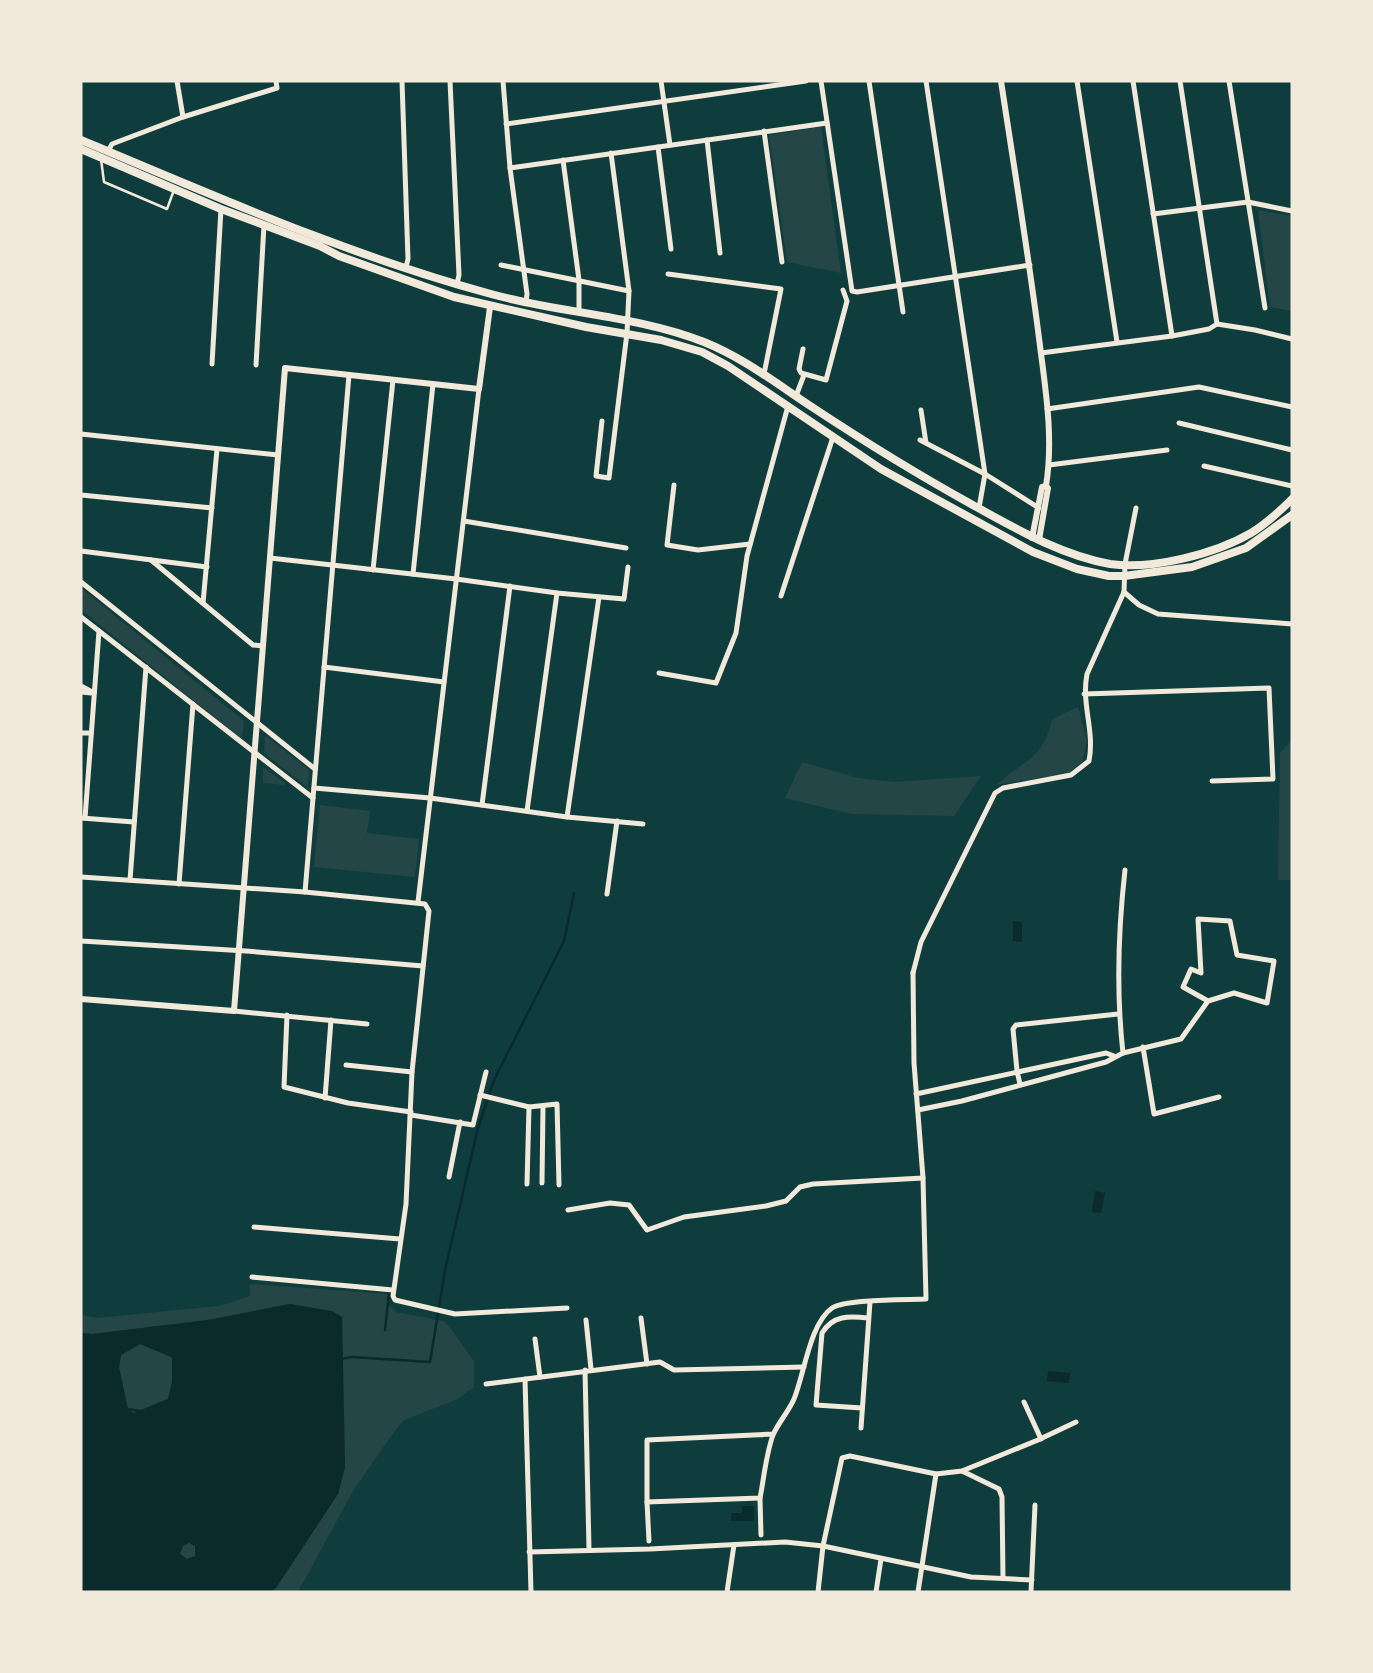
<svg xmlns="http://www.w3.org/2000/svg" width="1373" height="1673" font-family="'PT Sans Narrow',sans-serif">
<rect width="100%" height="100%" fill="#0f3d3e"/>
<g fill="#244646">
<path d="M821,127l20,146 -54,-11 -18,-127z"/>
<path d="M1258,210l34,6v95l-22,-4z"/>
<path d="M81,588l163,133 -2,18 -161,-129z"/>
<path d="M1078,707l9,33 -4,21 -15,12 -72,12c27,-25 46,-23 56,-66z"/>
<path d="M265,735l44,35 -1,18 -44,-35z"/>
<path d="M1292,741v139h-14l2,-128z"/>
<path d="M802,762l56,16 36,4 87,-6 -27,40 -103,-2 -66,-16z"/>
<path d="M263,767l22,16v2l-22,-2z"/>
<path d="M320,805l50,6 -3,22 52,6 -4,38 -101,-10z"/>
<path d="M250,1284l138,10 -1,9 9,9 47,9 8,8 23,32v26l-19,13 -51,20 -8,9 -43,62 -55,101h-29l7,-5 62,-93 7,-27 -3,-150 -53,-13 -81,16 -116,14 -11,-1v-18l16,3 122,-12 31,-10z"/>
<path d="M140,1344l32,14v25l-4,16 -34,14 -6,-3 -9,-43 2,-12z"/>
<path d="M189,1542l6,4v10l-8,3 -7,-5 3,-8z"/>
</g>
<g fill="#0a2a2b" fill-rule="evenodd">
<path d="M1013,921l9,1v20l-9,-1z"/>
<path d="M1095,1191l10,2 -4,20 -9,-1z"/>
<path d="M290,1304l42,7 10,6 3,150 -7,27 -62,94 -7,4h-188v-259l11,1 116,-14zM140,1344l32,13v25l-4,17 -34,14 -6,-3 -9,-43 2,-12zM189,1543l6,3v10l-8,3 -7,-5 3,-8z"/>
<path d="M1048,1371l22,2 -1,10 -22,-2z"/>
<path d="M742,1506h12v15h-23v-8h11z"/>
</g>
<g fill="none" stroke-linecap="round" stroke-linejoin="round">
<g stroke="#0a2a2b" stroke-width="2.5">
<path d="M385,1330l4,-37"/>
<path d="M341,1359l11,-2 78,5 15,-92 33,-142 16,-48 70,-139 10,-48"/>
<path d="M127,1409l14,2"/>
</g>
<path stroke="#f1e9da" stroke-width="2.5" d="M101,159l3,23 63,27 7,-19"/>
<g stroke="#f1e9da" stroke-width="5">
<path d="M177,81l6,36"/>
<path d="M402,81l6,178 -2,8"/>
<path d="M450,81l9,194 -2,9"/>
<path d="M503,81l7,87 17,126 -1,8"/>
<path d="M661,81l9,64"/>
<path d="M821,81l31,210 5,1 173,-27"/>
<path d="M869,81l34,231"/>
<path d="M926,81l59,393 -6,34"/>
<path d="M1077,81l40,261"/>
<path d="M1133,81l39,255"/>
<path d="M1180,81l37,243"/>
<path d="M1229,81l36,227"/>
<path d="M506,124l300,-43"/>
<path d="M764,131l18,131"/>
<path d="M707,140l13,113"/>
<path d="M658,147l13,102"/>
<path d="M108,151l4,-7 71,-27 94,-29 -1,-7"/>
<path d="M563,160l16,120v33"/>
<path d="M510,168l317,-45"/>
<path d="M1153,214l95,-12 44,9"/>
<path d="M501,265l128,26"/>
<path d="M668,274l113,15 -17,85"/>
<path d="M1217,324l38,6 37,9"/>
<path d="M803,349l-4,20 2,4 25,7 21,-79 -4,-11"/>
<path d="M1041,353l131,-17 37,-7 8,-5"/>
<path d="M212,364l9,-155"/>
<path d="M256,365l8,-140"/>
<path d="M796,396l8,-21"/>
<path d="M1047,409l152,-22 93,20"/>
<path d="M921,410l5,33"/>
<path d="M602,421l-6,55 13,2 18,-145 2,-42 -18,-138"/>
<path d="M1179,423l113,27"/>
<path d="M81,434l197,21"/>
<path d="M920,440l65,34 54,34"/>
<path d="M1049,465l118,-15"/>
<path d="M1204,466l88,20"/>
<path d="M674,485l-7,60 31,5 52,-6"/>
<path d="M81,495l131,13"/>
<path d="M464,521l162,27"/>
<path d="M81,551l126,16"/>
<path d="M270,558l186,21 101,14 67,6 4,-32"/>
<path d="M151,560l102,85 10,1"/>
<path d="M373,570l20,-190"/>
<path d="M413,574l20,-190"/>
<path d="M81,582l234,187"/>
<path d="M1124,592l15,13 19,9 134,10"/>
<path d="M781,596l52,-159"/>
<path d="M203,603l14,-154"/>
<path d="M81,617l232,181"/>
<path d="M324,667l120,15"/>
<path d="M659,673l57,10 20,-50 11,-77 41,-150"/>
<path d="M81,686l13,7"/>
<path d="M81,692l10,1"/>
<path d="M1084,694l185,-6 4,91 -61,2"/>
<path d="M81,733h10"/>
<path d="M314,788l116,10 137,19 76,7"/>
<path d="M482,805l28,-219"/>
<path d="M527,811l30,-218"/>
<path d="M567,817l32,-220"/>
<path d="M81,818l53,4"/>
<path d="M85,818l14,-187"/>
<path d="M81,877l224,15 120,12 4,7 -17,161 -6,132 -13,92 2,4 60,14 112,-6"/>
<path d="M130,880l16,-213"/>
<path d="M179,884l14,-180"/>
<path d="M305,892l44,-517"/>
<path d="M607,894l10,-73"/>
<path d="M418,902l61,-513"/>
<path d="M81,941l165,10 177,15"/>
<path d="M913,973l8,-31 74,-149 8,-5 68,-13 18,-14c6,-30 -8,-57 -2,-87l37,-82 1,-28 11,-56"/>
<path d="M234,1011l133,13"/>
<path d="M287,1015l-3,72 64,16 63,9"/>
<path d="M1143,1047l11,67 65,-17"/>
<path d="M1123,1053l58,-14 27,-38 -25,-14 8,-18 10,4 -3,-54 32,2 7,34 37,6 -7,42 -33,-10 -26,8"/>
<path d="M346,1065l66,7"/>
<path d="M1020,1084l-3,-13 -4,-42 3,-4 102,-11"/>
<path d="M916,1094l190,-41 8,3"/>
<path d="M480,1095l49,12 28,-3 2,81"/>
<path d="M325,1098l6,-78"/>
<path d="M918,1110l44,-9 144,-39 17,-9c-7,-62 -5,-121 2,-183"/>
<path d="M411,1115l62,10 13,-53"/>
<path d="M449,1177l11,-55"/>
<path d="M542,1183l1,-77"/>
<path d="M527,1184l2,-77"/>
<path d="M568,1210l42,-7 19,2 18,25 37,-13 82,-11 20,-5 14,-14 13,-3 110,-6"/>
<path d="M254,1227l146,12"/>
<path d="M252,1277l141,13"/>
<path d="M641,1318l6,46"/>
<path d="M586,1320l5,49"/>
<path d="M535,1339l5,38"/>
<path d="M585,1370l4,179"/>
<path d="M525,1379l6,213"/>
<path d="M486,1384l174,-22 14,8 130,-3"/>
<path d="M1024,1402l17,37"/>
<path d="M862,1408l-46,-3 6,-72c11,-18 27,-17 46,-15"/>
<path d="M861,1428l9,-126"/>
<path d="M773,1434l-126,6v62l113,-4c4,-20 6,-44 13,-63 5,-12 16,-24 21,-36 10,-24 16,-76 38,-91 14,-9 75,-8 94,-9l-3,-121 -9,-115 -1,-91"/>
<path d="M962,1471l37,18 3,8 1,81"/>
<path d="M760,1498l1,37"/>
<path d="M647,1502l2,39"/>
<path d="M529,1552l121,-3 135,-7 38,4 148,31 61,3"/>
<path d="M727,1592l7,-47"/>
<path d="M818,1592l5,-46 19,-88 8,-2 86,18 26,-3 76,-31 38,-18"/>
<path d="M876,1592l5,-33"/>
<path d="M918,1592l18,-118"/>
<path d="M1031,1592l4,-87"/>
</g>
<g stroke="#f1e9da" stroke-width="6">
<path d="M1001,81c13,86 27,171 38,257 6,48 15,99 7,148l2,2 -9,52"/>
<path d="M1032,538l10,-51 4,-1"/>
<path d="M81,999l153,12 51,-643 194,21 11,-82"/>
</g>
<g stroke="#f1e9da" stroke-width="8">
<path d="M81,140c134,56 269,116 410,154 68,19 148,22 213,48 40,16 73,42 108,65 53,35 103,66 159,97 44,24 89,51 139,60 42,6 105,-10 141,-31 15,-9 28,-21 41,-34"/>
<path d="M81,149l140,60 99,37 19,10 115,41 132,30 75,13 41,12 26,14 153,103 152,83 44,17 32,7h15l68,-9 54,-19 46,-33"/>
</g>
</g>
<rect width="1373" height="1673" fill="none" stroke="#f1e9da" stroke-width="165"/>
</svg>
